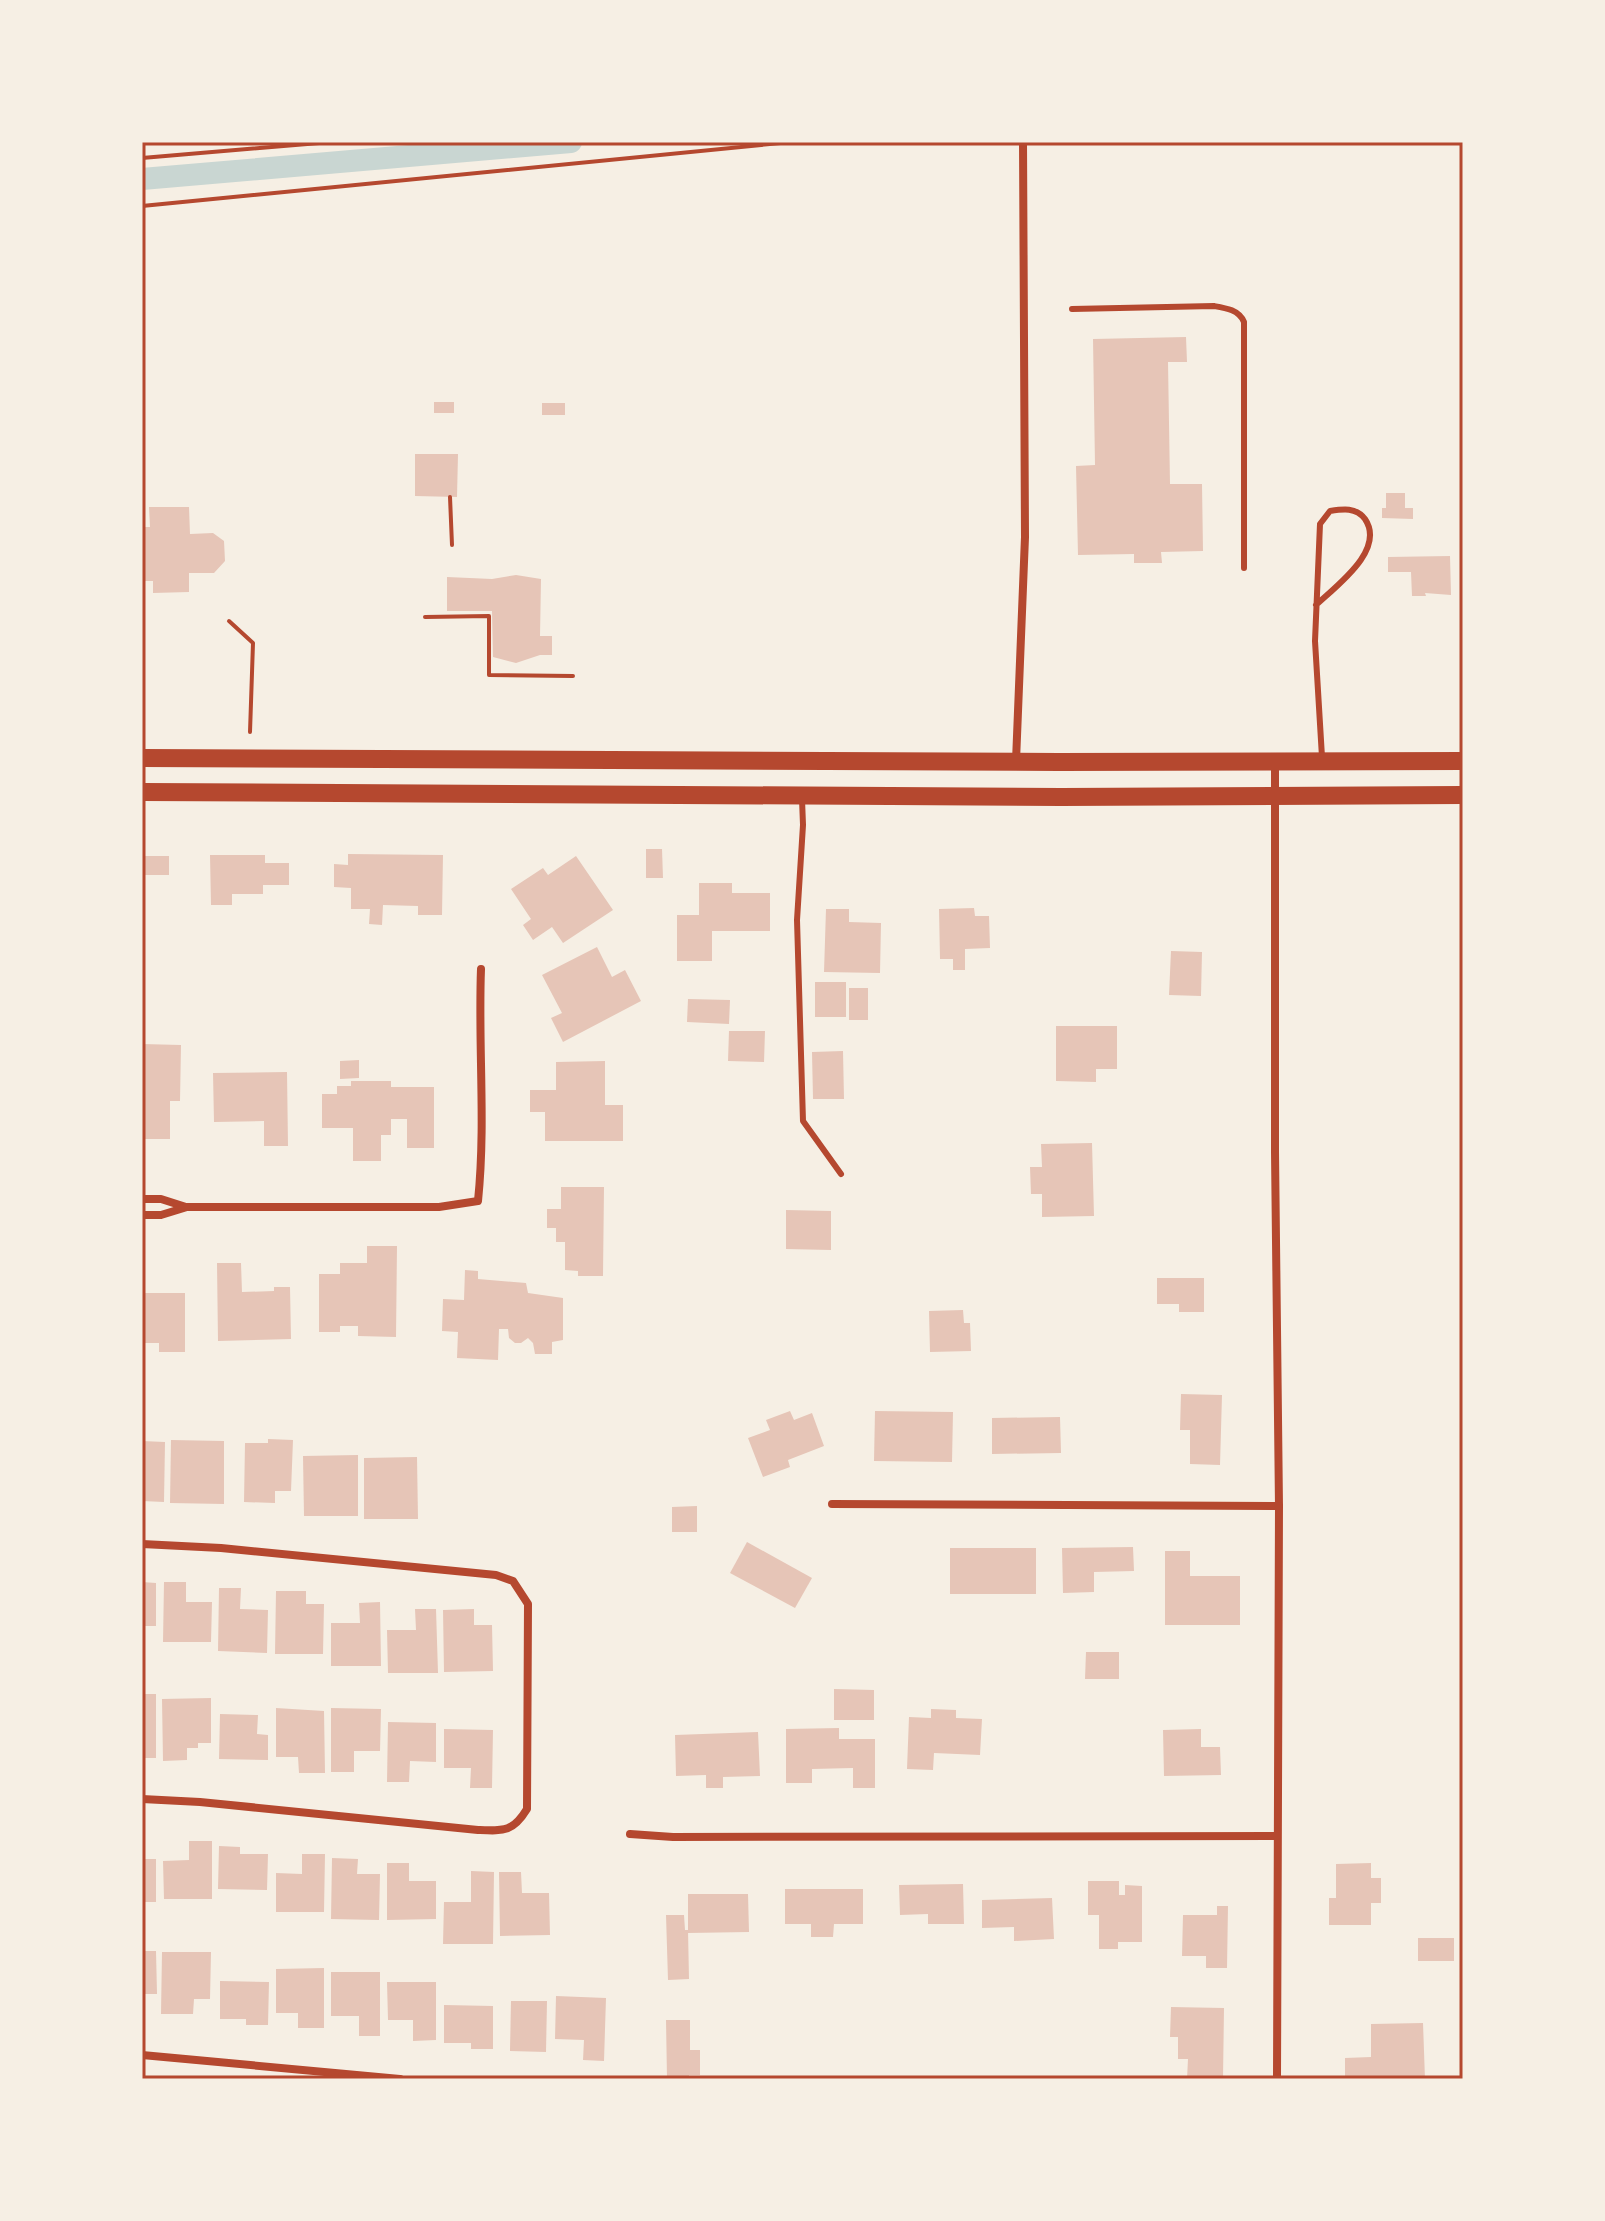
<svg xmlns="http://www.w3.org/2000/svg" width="1605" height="2221" font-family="Raleway,sans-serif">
<rect width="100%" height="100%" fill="#f6efe4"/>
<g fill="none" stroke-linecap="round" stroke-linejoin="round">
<path stroke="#c9d6d2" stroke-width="22" d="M142,179l429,-37"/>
</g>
<g fill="#e6c5b7">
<path d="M1186,337l1,25h-19l2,122h32l1,67 -42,1 1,11h-28v-9l-56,1 -2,-89 19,-1 -2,-126z"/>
<rect x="434" y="402" width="20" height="11"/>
<rect x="542" y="403" width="23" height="12"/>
<path d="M415,454h43l-1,43 -42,-1z"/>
<path d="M1386,493h19v15h8v11l-31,-1v-10h4z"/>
<path d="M149,507h40l1,27 23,-1 11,8 1,20 -11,12h-25v19l-36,1v-12h-11v-54h8z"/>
<path d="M1450,556l1,39 -26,-2 1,3h-14l-1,-24h-23v-15z"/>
<path d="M516,575l25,4 -1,57h12v19h-12l-24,8 -23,-6 -1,-46h-45v-34l45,2z"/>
<path d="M646,849h16l1,29h-17z"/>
<path d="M348,854l95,1 -1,60h-24v-9l-35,-1 -1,20 -13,-1 1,-15h-19v-21l-17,-1v-23l14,1z"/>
<path d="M210,855h55v8h24v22h-26v9h-31v11h-21z"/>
<rect x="142" y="856" width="27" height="19"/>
<path d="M576,856l37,54 -50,33 -11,-16 -19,13 -10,-15 8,-6 -20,-30 32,-21 5,7z"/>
<path d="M699,883h33v10h38v38h-58v30h-35v-46h22z"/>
<path d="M974,908l1,8h14l1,32 -25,1v21h-12v-11h-13l-1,-50z"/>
<path d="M826,909h23v13l32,1 -1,50 -56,-1z"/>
<path d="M597,947l15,30 13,-7 16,31 -78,41 -12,-24 11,-5 -20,-38z"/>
<path d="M1171,951l31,1 -1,44 -32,-1z"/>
<rect x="815" y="982" width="31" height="35"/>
<rect x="849" y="988" width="19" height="32"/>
<path d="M688,999l42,1 -1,24 -42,-2z"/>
<path d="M1056,1026h61v43h-21v13l-40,-1z"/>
<path d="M729,1031h36l-1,31 -36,-1z"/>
<path d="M142,1044l39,1 -1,56h-10v38h-25v-25h-3z"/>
<path d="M843,1051l1,48h-31l-1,-47z"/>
<path d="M359,1060v18l-19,1v-18z"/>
<path d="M605,1061v44h18v36h-78v-29h-15v-22h26v-28z"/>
<path d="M287,1072l1,74h-24v-25l-50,1 -1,-49z"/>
<path d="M351,1081h40v6h43v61h-27v-29h-16v16h-10v26h-28v-33h-31v-34h15v-8h14z"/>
<path d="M1092,1143l2,73 -52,1v-23h-11l-1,-27h12l-1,-23z"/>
<path d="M561,1187h43l-1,89h-25v-5l-13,-1v-28h-9v-14h-9v-19h14z"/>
<path d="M786,1210l45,1v39l-45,-1z"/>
<path d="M367,1246h30l-1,91 -38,-1v-10h-18v6h-21v-58h21v-11h27z"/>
<path d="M217,1263h24l1,29 32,-1v-4h16l1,52 -73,2z"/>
<path d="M465,1270l13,1v8l48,4 2,10 35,5v42l-11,2v12h-17l-2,-11 -5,-5 -7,5h-6l-6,-5 -1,-9h-9l-1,31 -41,-2 1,-26 -16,-1 1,-32 21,1z"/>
<path d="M1157,1278h47v34h-25v-8h-22z"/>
<path d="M142,1293h43v59h-26v-9h-17z"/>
<path d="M963,1310l1,13h6l1,28 -41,1 -1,-41z"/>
<path d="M1181,1394l41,1 -2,70 -30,-1v-34h-10z"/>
<path d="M790,1411l4,9 18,-7 12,33 -36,14 2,7 -27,10 -15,-39 22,-8 -4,-10z"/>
<path d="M875,1411l78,1 -1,50 -78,-1z"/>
<path d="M1060,1417l1,36 -69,1v-36z"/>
<path d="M268,1439l25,1 -2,51h-16v12l-31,-1 1,-59h23z"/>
<path d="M171,1440l53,1v63l-54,-1z"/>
<path d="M142,1441l23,1 -1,60 -22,-1z"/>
<path d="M358,1455v61h-54l-1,-60z"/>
<path d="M417,1457l1,62h-54v-61z"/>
<path d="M697,1506v26h-25v-25z"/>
<path d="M747,1542l65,36 -17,30 -65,-35z"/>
<path d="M1133,1547l1,24 -40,1v20l-31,1 -1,-45z"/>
<rect x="950" y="1548" width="86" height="46"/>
<path d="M1165,1551h25v25h50v49h-75z"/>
<path d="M142,1582l14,1v43h-14z"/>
<path d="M164,1582h22v20h26l-1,40h-48z"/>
<path d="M219,1588h22l-1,21 28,1 -1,43 -49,-2z"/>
<path d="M276,1591h30v13h18l-1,50h-48z"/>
<path d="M380,1602l1,64h-50v-43h29l-1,-20z"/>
<path d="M415,1609h21l2,64h-50l-1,-43h29z"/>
<path d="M474,1609v16h18l1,46 -49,1 -1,-62z"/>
<path d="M1086,1652h33v27h-34z"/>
<path d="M834,1689l40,1v30h-40z"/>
<rect x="142" y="1694" width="14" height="64"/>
<path d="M211,1698v45h-13v5h-11v12l-24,1 -1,-62z"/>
<path d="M276,1708l48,3 1,62h-26l-1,-16h-22z"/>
<path d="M331,1708l50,1 -1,42h-26v21h-23z"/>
<path d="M931,1709l25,1v8l26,1 -2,36 -46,-2 -1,17 -26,-1 2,-52 22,1z"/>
<path d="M220,1714l38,1 -1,19 11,1v25l-49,-1z"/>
<path d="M388,1722l48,1v39l-26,-1 -1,21h-22z"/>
<path d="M839,1728v11h36v49h-22v-20l-41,1v14h-26v-54z"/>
<path d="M444,1729l49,1 -1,58h-22l1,-20h-27z"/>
<path d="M1201,1729v18h19l1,28 -57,1 -1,-46z"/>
<path d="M758,1732l2,44 -37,1v11h-17v-13l-30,1 -1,-41z"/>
<path d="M189,1841h23v58h-48l-1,-38 26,-1z"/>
<path d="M219,1846l21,1v7h28l-1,36 -49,-1z"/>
<path d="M302,1854h23l-1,58h-48v-39l26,1z"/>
<path d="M332,1858l26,1 -1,15h23l-1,46 -48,-1z"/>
<rect x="142" y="1859" width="14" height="43"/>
<path d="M387,1863h22v18h27v38l-49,1z"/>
<path d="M1371,1863v15h10v25h-10v22h-42v-27h7v-34z"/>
<path d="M471,1871l23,1 -1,72h-50l1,-42h27z"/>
<path d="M499,1872h22l1,21h27l1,42 -50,1z"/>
<path d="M1088,1881h31v14h6v-10l17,1v56h-24v7h-19v-34h-11z"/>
<path d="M963,1884l1,40h-36v-10l-28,1 -1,-30z"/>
<path d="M785,1889h78v35h-29l-1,13h-22v-13h-26z"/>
<path d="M688,1894h60l1,38 -61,1z"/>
<path d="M1052,1898l2,41 -40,2v-14l-32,1v-28z"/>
<path d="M1217,1906h11l-1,62h-21v-12h-24l1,-41h34z"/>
<path d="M666,1915h18l1,15h3l1,49 -21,1z"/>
<rect x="1418" y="1938" width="36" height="23"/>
<path d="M142,1951h14l1,43h-15z"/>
<path d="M162,1952h49l-1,47h-16l-1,15h-32z"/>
<path d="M324,1968v60h-26v-15h-22v-44z"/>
<path d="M331,1972h49v64h-21v-20h-28z"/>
<path d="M220,1981l49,1 -1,43h-22v-6h-26z"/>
<path d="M387,1982h49v58l-23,1v-21h-25z"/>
<path d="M556,1996l50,2 -2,63 -21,-1 1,-20 -29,-1z"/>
<path d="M511,2001h36l-1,51 -36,-1z"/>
<path d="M444,2005l49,1v43h-22v-6h-27z"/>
<path d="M1171,2007l53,1 -1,71h-36l1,-20h-10v-22h-8z"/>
<path d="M666,2020h24v30h10v25h-11v4h-22z"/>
<path d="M1423,2023l2,56h-80v-21l26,-1v-33z"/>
</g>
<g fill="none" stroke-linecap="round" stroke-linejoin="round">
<g stroke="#b5482f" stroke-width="4">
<path d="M142,158l189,-16"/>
<path d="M142,206l649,-64"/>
<path d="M450,497l2,48"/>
<path d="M425,617l64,-1v59l84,1"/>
<path d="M229,621l24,22 -3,89"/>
</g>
<g stroke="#b5482f" stroke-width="6">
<path d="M1072,309l142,-3c12,2 25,4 30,16v246"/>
<path d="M1316,605c20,-19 70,-55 49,-86 -9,-12 -22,-10 -35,-8l-10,13 -5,117 7,116"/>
<path d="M802,799l1,26 -6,95 6,201 38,53"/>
</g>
<g stroke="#b5482f" stroke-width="8">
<path d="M1016,761l9,-224 -2,-395"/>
<path d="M1275,761v391l4,354 -2,573"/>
<path d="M142,1199h19l25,8"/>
<path d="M142,1215h19l26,-8h252l39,-6c8,-77 0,-155 3,-232"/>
<path d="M832,1504l447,2"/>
<path d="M142,1544l79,4 275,27 17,6 15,23 -1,205c-14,23 -23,22 -49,21l-278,-28 -58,-3"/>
<path d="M630,1834l43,3 604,-1"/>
<path d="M142,2055l258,24"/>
</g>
<g stroke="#b5482f" stroke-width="18">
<path d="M142,758l917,4 404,-1"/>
<path d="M142,792l919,5 402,-2"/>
</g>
</g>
<rect width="1605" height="2221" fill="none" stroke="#f6efe4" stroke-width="288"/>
<rect x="144" y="144" width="1317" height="1933" fill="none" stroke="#b5482f" stroke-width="3"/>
</svg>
